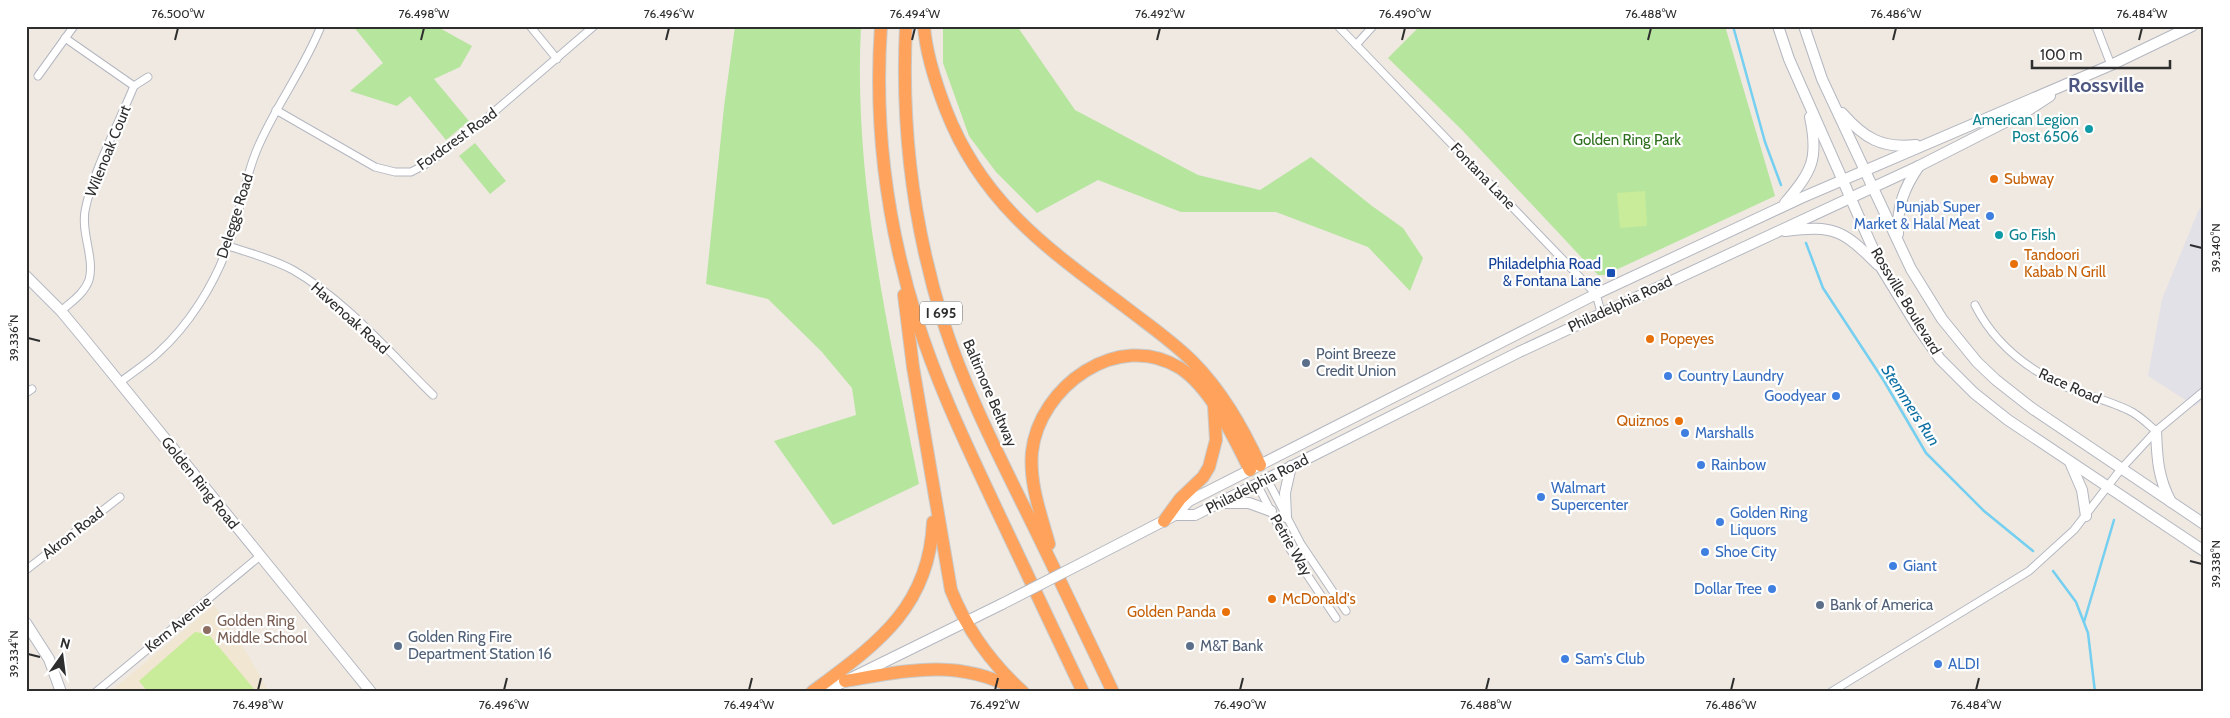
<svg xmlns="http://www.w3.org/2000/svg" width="2230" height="718" font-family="Cabin,sans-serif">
<rect width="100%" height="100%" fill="#efe9e1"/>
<path fill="#e3e1e8" d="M2204,207v192l-9,7 -47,-30 14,-77 37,-90z"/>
<path fill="#f0e6d1" d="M214,605l34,50 21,37h-159z"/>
<g fill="#b6e59e">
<path d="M353,26h83l36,20 -12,21 -26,12 35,42 -23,19 -36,-44 -13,10 -47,-15 33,-28z"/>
<path d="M735,26h126c-8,155 28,306 58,458l-86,41 -59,-84 82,-26 -4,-27 -31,-37 -53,-52 -62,-15 18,-177z"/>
<path d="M943,26h74l58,84 123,65 62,15 51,-33 61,49 31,22 20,30 -13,33 -42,-44 -92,-35h-95l-83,-32 -61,33 -41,-41 -27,-36 -26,-73z"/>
<path d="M1420,26h305l50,170 -170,79h-7l-136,-145 -74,-72z"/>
<path d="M475,143l31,38 -16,13 -31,-38z"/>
</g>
<g fill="#c9ec9a">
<path d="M1645,191l2,35 -27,2 -3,-35z"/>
<path d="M195,632l13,2 46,55 -4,3h-102l-9,-11z"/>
</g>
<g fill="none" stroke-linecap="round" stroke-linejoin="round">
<g stroke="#75cff0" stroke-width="2.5">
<path d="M1733,26l32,116 16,43"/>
<path d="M1806,243l17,45 61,93 42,72 58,58 49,40"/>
<path d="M2053,571l23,31 12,31 7,59"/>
<path d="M2084,622l30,-102"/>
</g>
<defs>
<g id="street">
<path d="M530,26l27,33"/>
<path d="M1338,26l258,268 5,18"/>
<path d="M2096,26l15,39"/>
<path d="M65,38l69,48"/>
<path d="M1356,45l17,-19"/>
<path d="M38,76l36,-50"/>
<path d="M276,110l99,57 20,5h16l19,-10 58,-45 106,-91"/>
<path d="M228,246c22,7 45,13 65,24 51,29 98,84 140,125"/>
<path d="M1975,305c20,40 56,67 96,84 20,8 43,13 61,23 9,5 17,13 24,19"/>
<path d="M61,311c10,-9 23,-17 28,-31 6,-22 -8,-46 -4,-69 7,-38 34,-88 49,-125l14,-9"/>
<path d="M119,383c13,-10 27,-19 39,-30 31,-28 56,-68 70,-107 12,-32 16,-67 30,-99 18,-42 46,-78 63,-121"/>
<path d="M26,393l6,-4"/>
<path d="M1267,479l34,65 45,67"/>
<path d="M1257,484l33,65 46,69"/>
<path d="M26,570l94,-73"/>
<path d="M96,692l164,-136"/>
<path d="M1831,692l198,-121 45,-41 47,-61 35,-38 48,-40"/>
</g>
<g id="secondary">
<path d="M1778,26l11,33 93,210 35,57 23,33 34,34 34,27 196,131"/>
<path d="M1804,26l18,53 89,190 31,50 35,43 19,18 37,29 171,115"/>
<path d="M1842,113c22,25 40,36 74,32"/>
<path d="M1785,203c27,-32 34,-44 25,-86"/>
<path d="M1785,231c50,-6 58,-1 93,34"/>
<path d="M1898,234c-1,-28 6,-46 21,-68"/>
<path d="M26,276l35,35 20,24 290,357"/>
<path d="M2156,431c1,27 2,47 15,71"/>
<path d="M2070,462l12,28 4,26"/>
<path d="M1224,503h25l22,8"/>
<path d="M1175,515h20l324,-163 400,-186 108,-55 23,-15"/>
<path d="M1286,517l-1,-24 6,-27"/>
<path d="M1086,561l89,-46 14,-14 407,-207 205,-96 310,-133 81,-39"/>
<path d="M26,623l23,36 12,33"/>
<path d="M823,692l179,-88"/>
</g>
<g id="highway">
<path d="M881,26c-7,99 6,199 36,294 20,64 49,124 77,184 30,63 59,125 89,188"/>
<path d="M906,26c-5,100 7,199 37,295 22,69 56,135 88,200 28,57 55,114 82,171"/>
<path d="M924,26c2,29 12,58 22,84 36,93 102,139 178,196 23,18 47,34 68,55 30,30 50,66 68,104"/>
<path d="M904,295l9,72 38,223c16,40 40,73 72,102"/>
<path d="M1164,521l16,-22 23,-22 6,-10 7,-27 -2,-34"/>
<path d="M1049,544c-8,-29 -20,-61 -17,-92 7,-65 86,-123 148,-84 31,20 54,70 70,102"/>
<path d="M845,681c60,-10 111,-23 168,7"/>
<path d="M812,692c63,-47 117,-83 121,-170"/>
</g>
</defs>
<use href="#street" stroke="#b4b7c1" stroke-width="9"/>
<use href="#secondary" stroke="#b4b7c1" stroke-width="12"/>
<use href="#highway" stroke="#c9c9c9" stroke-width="14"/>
<use href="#street" stroke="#fff" stroke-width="7"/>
<use href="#secondary" stroke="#fff" stroke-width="10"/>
<use href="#highway" stroke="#ffa35c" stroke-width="12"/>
<defs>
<path id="secondary-bridge" d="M1002,604l84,-43"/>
</defs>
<use href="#secondary-bridge" stroke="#b4b7c1" stroke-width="12" stroke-linecap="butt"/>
<use href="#secondary-bridge" stroke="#fff" stroke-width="10"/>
</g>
<path fill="none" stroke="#2e2e2e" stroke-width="2" d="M175,40l3,-12M421,40l3,-12M666,40l3,-12M912,40l3,-12M1157,40l3,-12M1402,40l3,-12M1648,40l3,-12M1893,40l3,-12M2139,40l3,-12M2190,245l12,3M28,338l12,3M2190,561l12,3M28,654l12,3M258,690l3,-12M504,690l3,-12M749,690l3,-12M995,690l3,-12M1240,690l3,-12M1486,690l3,-12M1731,690l3,-12M1976,690l3,-12"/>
<g fill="#0f9aa8" stroke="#fff" stroke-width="2">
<circle cx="2089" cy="129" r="5"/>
<circle cx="1999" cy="235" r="5"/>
</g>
<g fill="#e8710a" stroke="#fff" stroke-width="2">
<circle cx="1994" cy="179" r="5"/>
<circle cx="2014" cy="264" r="5"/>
<circle cx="1650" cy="339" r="5"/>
<circle cx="1679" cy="421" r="5"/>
<circle cx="1272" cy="599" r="5"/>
<circle cx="1226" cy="612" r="5"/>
</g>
<g fill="#3f7fe0" stroke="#fff" stroke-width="2">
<circle cx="1990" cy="216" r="5"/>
<circle cx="1668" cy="376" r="5"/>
<circle cx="1836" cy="396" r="5"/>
<circle cx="1685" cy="433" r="5"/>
<circle cx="1701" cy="465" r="5"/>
<circle cx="1541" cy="497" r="5"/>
<circle cx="1720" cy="522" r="5"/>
<circle cx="1705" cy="552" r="5"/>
<circle cx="1893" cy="566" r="5"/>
<circle cx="1772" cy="589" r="5"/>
<circle cx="1565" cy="659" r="5"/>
<circle cx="1938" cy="664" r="5"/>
</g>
<rect fill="#1a4fb4" stroke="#fff" stroke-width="2" x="1606" y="268" width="10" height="10" rx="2.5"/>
<g fill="#5c6f8a" stroke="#fff" stroke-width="2">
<circle cx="1306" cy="363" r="5"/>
<circle cx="1820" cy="605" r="5"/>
<circle cx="398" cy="646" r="5"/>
<circle cx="1190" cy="646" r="5"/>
</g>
<circle fill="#8d6e63" stroke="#fff" stroke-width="2" cx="207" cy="630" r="5"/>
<g text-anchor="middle" stroke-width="4.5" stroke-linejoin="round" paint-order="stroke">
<rect fill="#fff" stroke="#6d6d6d" stroke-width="1" x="920" y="301.5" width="42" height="23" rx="4"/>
<g font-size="14" font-weight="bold" fill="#2e2e2e">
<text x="941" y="318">I 695</text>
</g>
<g font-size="15" fill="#0d838f" stroke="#fff" text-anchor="end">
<text x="2079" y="125">American Legion<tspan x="2079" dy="17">Post 6506</tspan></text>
<text x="2009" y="240" text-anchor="start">Go Fish</text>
</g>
<g font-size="15" fill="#2e2e2e" stroke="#fff">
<text transform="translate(457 139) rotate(-36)" y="5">Fordcrest Road</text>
<text transform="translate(108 151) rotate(-68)" y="5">Wilenoak Court</text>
<text transform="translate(1483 176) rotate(46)" y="5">Fontana Lane</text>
<text transform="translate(235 216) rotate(-72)" y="5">Delegge Road</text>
<text transform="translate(1906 301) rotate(59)" y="5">Rossville Boulevard</text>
<text transform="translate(1620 304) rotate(-25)" y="5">Philadelphia Road</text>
<text transform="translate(350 318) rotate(42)" y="5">Havenoak Road</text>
<text transform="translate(2070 386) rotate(24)" y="5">Race Road</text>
<text transform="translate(990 393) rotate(67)" y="5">Baltimore Beltway</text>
<text transform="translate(200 483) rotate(51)" y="5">Golden Ring Road</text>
<text transform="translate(1257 484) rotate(-27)" y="5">Philadelphia Road</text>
<text transform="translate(73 533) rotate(-38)" y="5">Akron Road</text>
<text transform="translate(1291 545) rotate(60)" y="5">Petrie Way</text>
<text transform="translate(178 624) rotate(-39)" y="5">Kern Avenue</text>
</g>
<g font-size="15" fill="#2c6e1b" stroke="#fff">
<text x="1627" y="145">Golden Ring Park</text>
</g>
<g font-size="15" fill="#c56008" stroke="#fff" text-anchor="start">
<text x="2004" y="184">Subway</text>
<text x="2024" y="260">Tandoori<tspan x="2024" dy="17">Kabab N Grill</tspan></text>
<text x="1660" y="344">Popeyes</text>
<text x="1669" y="426" text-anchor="end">Quiznos</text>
<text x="1282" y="604">McDonald's</text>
<text x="1216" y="617" text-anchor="end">Golden Panda</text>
</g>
<g font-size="15" fill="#366cbe" stroke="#fff" text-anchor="start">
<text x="1980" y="212" text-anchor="end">Punjab Super<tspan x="1980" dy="17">Market &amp; Halal Meat</tspan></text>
<text x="1678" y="381">Country Laundry</text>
<text x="1826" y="401" text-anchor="end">Goodyear</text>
<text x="1695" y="438">Marshalls</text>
<text x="1711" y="470">Rainbow</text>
<text x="1551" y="493">Walmart<tspan x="1551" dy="17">Supercenter</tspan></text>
<text x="1730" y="518">Golden Ring<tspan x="1730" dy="17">Liquors</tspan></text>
<text x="1715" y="557">Shoe City</text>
<text x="1903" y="571">Giant</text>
<text x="1762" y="594" text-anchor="end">Dollar Tree</text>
<text x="1575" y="664">Sam's Club</text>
<text x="1948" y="669">ALDI</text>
</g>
<g font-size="15" fill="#164399" stroke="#fff" text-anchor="end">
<text x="1601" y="269">Philadelphia Road<tspan x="1601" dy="17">&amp; Fontana Lane</tspan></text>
</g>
<g font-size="15" fill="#4e5e75" stroke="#fff" text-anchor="start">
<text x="1316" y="359">Point Breeze<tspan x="1316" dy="17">Credit Union</tspan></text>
<text x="1830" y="610">Bank of America</text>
<text x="408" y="642">Golden Ring Fire<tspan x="408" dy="17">Department Station 16</tspan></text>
<text x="1200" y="651">M&amp;T Bank</text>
</g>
<g font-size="15" fill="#785e54" stroke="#fff" text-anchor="start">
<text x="217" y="626">Golden Ring<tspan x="217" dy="17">Middle School</tspan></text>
</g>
<g font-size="16" font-style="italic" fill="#0d6fa3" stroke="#fff">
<text transform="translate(1911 405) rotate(57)" y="6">Stemmers Run</text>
</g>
<g font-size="20" font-weight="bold" fill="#4d5680" stroke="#fff">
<text x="2106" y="92">Rossville</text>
</g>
</g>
<rect width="2230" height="718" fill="none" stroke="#ffffff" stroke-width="55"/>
<g transform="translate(62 656) rotate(14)" stroke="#ffffff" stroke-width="4" paint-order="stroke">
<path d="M0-4L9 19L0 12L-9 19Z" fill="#2e2e2e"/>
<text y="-8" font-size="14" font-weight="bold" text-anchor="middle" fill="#2e2e2e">N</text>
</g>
<path d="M2032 60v8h138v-8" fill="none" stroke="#2e2e2e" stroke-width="2.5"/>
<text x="2040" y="60" font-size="15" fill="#2e2e2e" stroke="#ffffff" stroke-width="4" paint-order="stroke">100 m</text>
<rect x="28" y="28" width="2174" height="662" fill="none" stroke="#2e2e2e" stroke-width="2"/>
<g font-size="12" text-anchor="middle" fill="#2e2e2e">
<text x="178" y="18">76.500°W</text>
<text x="424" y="18">76.498°W</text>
<text x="669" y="18">76.496°W</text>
<text x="915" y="18">76.494°W</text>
<text x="1160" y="18">76.492°W</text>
<text x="1405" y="18">76.490°W</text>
<text x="1651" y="18">76.488°W</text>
<text x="1896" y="18">76.486°W</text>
<text x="2142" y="18">76.484°W</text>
<text transform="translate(2216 248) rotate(-90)" y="4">39.340°N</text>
<text transform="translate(14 338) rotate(-90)" y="4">39.336°N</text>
<text transform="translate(2216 564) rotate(-90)" y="4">39.338°N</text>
<text transform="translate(14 654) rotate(-90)" y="4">39.334°N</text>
<text x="258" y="709">76.498°W</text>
<text x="504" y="709">76.496°W</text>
<text x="749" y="709">76.494°W</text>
<text x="995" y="709">76.492°W</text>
<text x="1240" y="709">76.490°W</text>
<text x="1486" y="709">76.488°W</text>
<text x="1731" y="709">76.486°W</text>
<text x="1976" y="709">76.484°W</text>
</g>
</svg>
